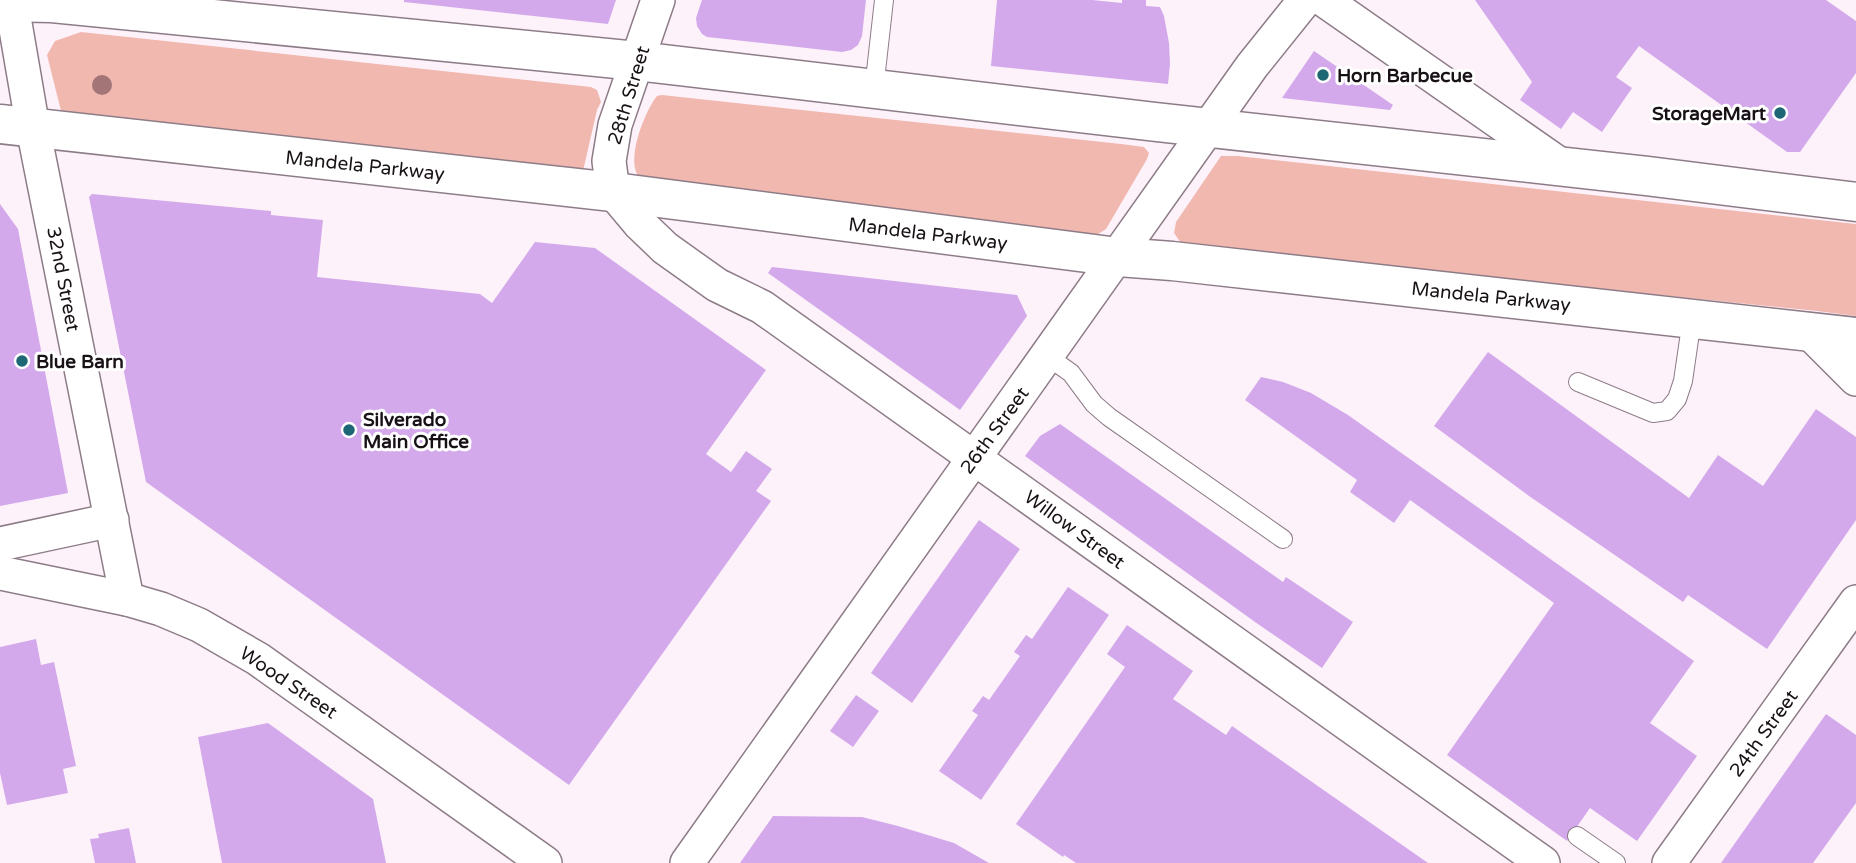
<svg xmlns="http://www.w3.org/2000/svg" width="1856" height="863" font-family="'Varela Round',sans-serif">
<rect width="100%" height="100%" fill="#fef2fa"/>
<g fill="#f1b8b0">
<path d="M81,32l510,55 6,3 4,12 -4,8 -14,61 -517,-49 -5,-11 -14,-56 8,-14z"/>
<path d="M662,95l459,49 23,3 5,6 -2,6 -41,70 -11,7 -455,-58c-16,-16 5,-67 17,-82z"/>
<path d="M1221,156h17l618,68v92l-39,-5 -634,-65 -9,-13 2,-11z"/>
</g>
<g fill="#d3a9eb">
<path d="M404,0h212l-8,24 -204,-22z"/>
<path d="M702,0h164l-4,36 -4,9 -7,5 -9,2 -135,-15 -5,-3 -5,-8 -1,-8z"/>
<path d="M997,0h95l30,3v-3h24v6l14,1 4,9 5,27 1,21 -2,20 -177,-18z"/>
<path d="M1475,0h351l30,21v52l-56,79h-13l-148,-106 -23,31 16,11 -30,44 -29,-20 -12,17 -41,-29 12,-18z"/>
<path d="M1314,51l79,54 -3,5 -108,-12z"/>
<path d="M92,194l179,17v4l52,5 -6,57 163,17 12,9 43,-61 60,6 171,122 -60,84 25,18 15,-21 26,18 -16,22 15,10 -202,284 -423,-303 -57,-285z"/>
<path d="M0,204l18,25 50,264 -68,13z"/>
<path d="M772,267l245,28 10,21 -67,94 -192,-137z"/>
<path d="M1488,352l201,146 29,-43 45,31 53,-77 40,28v83l-89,129 -79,-54 -5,7 -154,-106 -95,-70z"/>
<path d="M1261,377l22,5 28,11 37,22 346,246 -44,62 47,33 -60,85 -47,-33 -23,33 -120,-86 107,-152 -144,-103 -16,23 -44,-31 7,-12 -112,-80z"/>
<path d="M1060,424l223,158 3,-5 67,45 -31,46 -67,-46 -230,-166 15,-20z"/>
<path d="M979,520l41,29 -108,154 -41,-30z"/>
<path d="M1068,587l41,28 -128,185 -42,-29 39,-56 -6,-4 11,-15 6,4 31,-44 -6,-4 12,-17 6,4z"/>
<path d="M1127,625l66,46 -20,28 53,36 6,-9 196,137h-352l-12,-8 -1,2 -47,-33 109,-157 -18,-13z"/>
<path d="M36,639l5,26 13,-3 22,104 -13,3 5,24 -61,12 -7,-32v-126z"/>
<path d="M856,695l23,16 -26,36 -23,-16z"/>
<path d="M1826,714l30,21v68l-43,60h-92z"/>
<path d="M268,723l105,76 13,64h-164l-24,-126z"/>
<path d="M773,816l89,1 36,9 56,17 35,20h-249z"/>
<path d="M129,828l7,35h-41l-5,-24 9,-1 -1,-4z"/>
</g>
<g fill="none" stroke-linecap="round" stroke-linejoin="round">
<defs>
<g id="service">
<path d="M874,89l10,-89"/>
<path d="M1047,356l24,17 23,31 15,13 174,122"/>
<path d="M1578,382l75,31 14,-2 10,-12 6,-18 9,-62"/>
<path d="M1577,836l39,27"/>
</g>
<g id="minor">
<path d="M11,0l22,128 94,471"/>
<path d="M658,0l-43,125 -6,36 4,31 26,31 26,25 52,37 45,22 781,556"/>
<path d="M1324,0l238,166"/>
<path d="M1809,332l47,47"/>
<path d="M0,544l112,-24"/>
<path d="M0,573l127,26 34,10 38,16 59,34 287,204"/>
<path d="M687,863l565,-797 53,-66"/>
<path d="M1669,863l187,-261"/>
</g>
<g id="secondary">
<path d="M0,2l52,1 585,58 519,61 491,54 209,26"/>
<path d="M0,124l613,68 505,65 54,4 684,76"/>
</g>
</defs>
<use href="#service" stroke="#8d7c87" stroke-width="20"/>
<use href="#minor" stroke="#8d7c87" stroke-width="36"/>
<use href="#secondary" stroke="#8d7c87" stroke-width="41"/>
<use href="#service" stroke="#fff" stroke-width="18"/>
<use href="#minor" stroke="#fff" stroke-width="33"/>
<use href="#secondary" stroke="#fff" stroke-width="38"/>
</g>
<circle fill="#a37577" cx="102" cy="85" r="10"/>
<g fill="#1d6673" stroke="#fff" stroke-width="2.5">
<circle cx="1323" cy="75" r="7"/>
<circle cx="1780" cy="113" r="7"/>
<circle cx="22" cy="361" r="7"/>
<circle cx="349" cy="430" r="7"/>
</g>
<g text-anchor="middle" stroke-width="6" stroke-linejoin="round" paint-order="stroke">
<g font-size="19" font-weight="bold" fill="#181216" stroke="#fff" text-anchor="start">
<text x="1337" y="82">Horn Barbecue</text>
<text x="1766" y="120" text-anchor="end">StorageMart</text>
<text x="36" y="368">Blue Barn</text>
<text x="363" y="426">Silverado<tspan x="363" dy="22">Main Office</tspan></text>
</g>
<g font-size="19" fill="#181216" stroke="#fff">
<text transform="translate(628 95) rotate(-73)" y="7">28th Street</text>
<text transform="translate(365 165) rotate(6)" y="7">Mandela Parkway</text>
<text transform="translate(928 233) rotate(7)" y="7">Mandela Parkway</text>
<text transform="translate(64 279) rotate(79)" y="7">32nd Street</text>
<text transform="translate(1491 296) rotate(6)" y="7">Mandela Parkway</text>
<text transform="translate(994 430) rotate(-54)" y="7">26th Street</text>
<text transform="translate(1075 529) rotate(36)" y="7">Willow Street</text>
<text transform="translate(289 682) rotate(34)" y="7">Wood Street</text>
<text transform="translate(1763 733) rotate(-54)" y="7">24th Street</text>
</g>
</g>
</svg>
